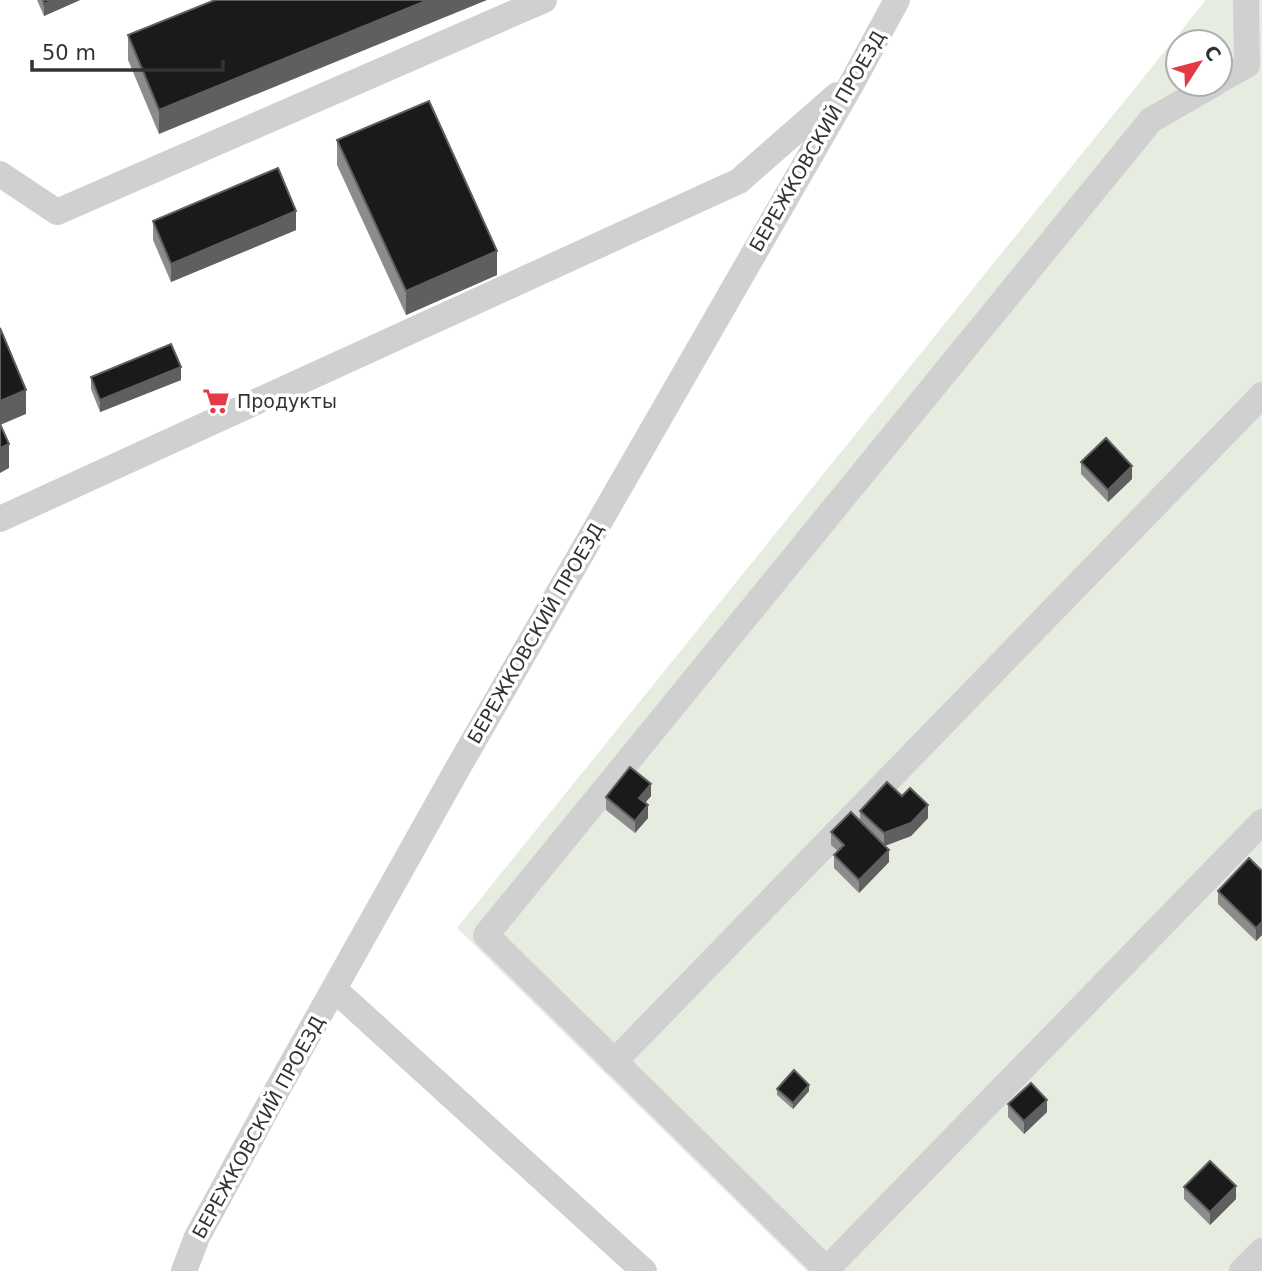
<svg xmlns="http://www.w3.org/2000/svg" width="1262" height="1271" font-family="'DejaVu Sans',sans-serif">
<rect width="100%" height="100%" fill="#fff"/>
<path fill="#e6ecdf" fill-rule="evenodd" d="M1206,0h56v1271h-455l-350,-343zM1178,42h42v42h-42z"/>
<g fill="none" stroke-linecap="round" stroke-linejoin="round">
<g stroke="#d0d0d0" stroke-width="26">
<path d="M1220,80l27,-15 -1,-65"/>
<path d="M0,174l57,38 487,-212"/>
<path d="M0,519l739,-338 98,-86"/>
<path d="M334,989l310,282"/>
<path d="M614,1062l648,-667"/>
<path d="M826,1270l436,-448"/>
<path d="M184,1271l13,-34 74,-136 188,-335 393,-683 45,-83"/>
<path d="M828,1271l-342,-336 665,-815 63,-36"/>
<path d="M1242,1271l20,-20"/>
</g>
</g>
<g fill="#8c8c8c">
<path d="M37,0h43l-36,16z"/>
<path d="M215,0l-56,134 -31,-74v-25z"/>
<path d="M337,140l160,135 -91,40 -69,-150z"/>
<path d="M153,221l143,9 -125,52 -18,-42z"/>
<path d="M91,377l90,3 -81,32 -9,-23z"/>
<path d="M1081,462l51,17 -24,23 -27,-28z"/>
<path d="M651,796l-6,7 3,15 -13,15 -29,-23v-13z"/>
<path d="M902,796l26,22 -17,18 -26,10 4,16 -30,31 -25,-25v-13l4,-4 -7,-6v-13l29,-11v-10z"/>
<path d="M1262,871v64l-6,6 -38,-37v-13z"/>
<path d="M777,1089l32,2 -16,18 -16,-14z"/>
<path d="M1008,1104l39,8 -23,22 -16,-17z"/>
<path d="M1184,1187l52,12 -26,26 -26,-26z"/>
</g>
<g fill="#5f5f5f">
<path d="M53,0h27l-36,16v-12z"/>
<path d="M428,0h59l-328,134v-24z"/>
<path d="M296,211v19l-125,52v-18z"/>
<path d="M497,251v24l-91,40v-24z"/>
<path d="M181,367v13l-81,32v-12z"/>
<path d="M26,390v24l-26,11v-24z"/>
<path d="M9,444v24l-9,5v-25z"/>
<path d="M1132,466v13l-24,23v-12z"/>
<path d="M651,784v12l-12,14v-12z"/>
<path d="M648,805v13l-13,15v-12z"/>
<path d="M928,805v13l-17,18 -27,10v-13z"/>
<path d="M889,850v12l-30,31v-13z"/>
<path d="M1262,922v13l-6,6v-13z"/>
<path d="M809,1085v6l-16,18v-6z"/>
<path d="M1047,1100v12l-23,22v-13z"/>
<path d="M1236,1186v13l-26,26v-13z"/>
</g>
<g fill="#1a1a1a" stroke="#5f5f5f" stroke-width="2">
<path d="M43,0h10l-9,4z"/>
<path d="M215,0h213l-269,110 -31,-75z"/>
<path d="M429,101l68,150 -91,40 -69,-151z"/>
<path d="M278,168l18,43 -125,53 -18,-43z"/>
<path d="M0,328l26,62 -26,11z"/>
<path d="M171,344l10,23 -81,33 -9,-23z"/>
<path d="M0,424l9,20 -9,4z"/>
<path d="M1106,438l26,28 -24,24 -27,-28z"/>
<path d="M630,767l21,17 -12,14 9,7 -13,16 -29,-24z"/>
<path d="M887,782l15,14 8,-8 18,17 -17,18 -27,10 -24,-22z"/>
<path d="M851,812l38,38 -30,30 -25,-25 10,-10 -13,-13z"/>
<path d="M1249,858l13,13v51l-6,6 -38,-37z"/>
<path d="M794,1070l15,15 -16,18 -16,-14z"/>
<path d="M1031,1083l16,17 -23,21 -16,-17z"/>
<path d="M1210,1161l26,25 -26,26 -26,-25z"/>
</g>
<defs>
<symbol id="supermarket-bare" viewBox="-9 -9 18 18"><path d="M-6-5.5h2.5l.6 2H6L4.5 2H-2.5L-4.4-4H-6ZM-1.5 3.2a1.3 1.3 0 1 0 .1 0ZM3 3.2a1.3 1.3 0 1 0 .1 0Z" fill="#e63946" stroke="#fff" stroke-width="2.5" paint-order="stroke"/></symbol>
</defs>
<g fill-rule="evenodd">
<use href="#supermarket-bare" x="197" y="382" width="38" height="38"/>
</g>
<g text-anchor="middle" stroke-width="7" stroke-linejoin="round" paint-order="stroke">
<g font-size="19" fill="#333" stroke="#fff">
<text transform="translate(817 141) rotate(-60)" y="7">БЕРЕЖКОВСКИЙ ПРОЕЗД</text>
<text transform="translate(535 633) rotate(-60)" y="7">БЕРЕЖКОВСКИЙ ПРОЕЗД</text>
<text transform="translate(258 1127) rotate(-61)" y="7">БЕРЕЖКОВСКИЙ ПРОЕЗД</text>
</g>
<g font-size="19" fill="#333" stroke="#fff" text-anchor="start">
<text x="237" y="408">Продукты</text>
</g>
</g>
<g transform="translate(1199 63) rotate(54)"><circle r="33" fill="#ffffff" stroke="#adadad" stroke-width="2"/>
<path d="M0-5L12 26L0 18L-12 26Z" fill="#e63946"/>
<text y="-10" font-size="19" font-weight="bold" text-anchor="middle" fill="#333333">С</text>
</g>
<path d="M32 60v10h191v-10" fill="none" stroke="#333333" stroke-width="3.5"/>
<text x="42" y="60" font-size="21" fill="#333333" stroke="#ffffff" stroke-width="5" paint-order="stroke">50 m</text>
</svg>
